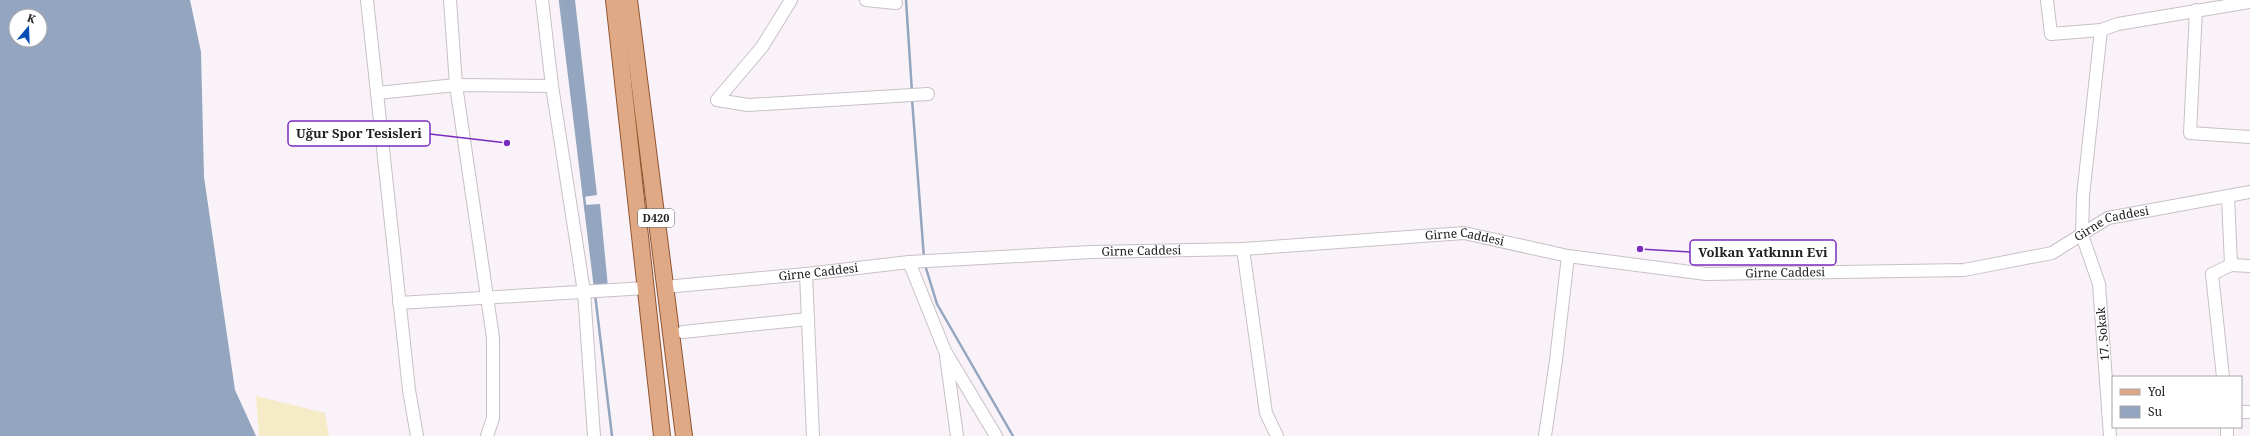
<svg xmlns="http://www.w3.org/2000/svg" width="2250" height="436" font-family="'Noto Serif',serif">
<rect width="100%" height="100%" fill="#f9f2f9"/>
<path fill="#f5ebc6" d="M256,396l69,17 4,23h-70z"/>
<g fill="#94a6bf" fill-rule="evenodd">
<path d="M0,0h190l11,52 3,125 31,213 21,46h-256zM16,16h24v24h-24z"/>
<path d="M561,0h14l22,195 -14,2z"/>
<path d="M600,204l8,83 -12,2 -12,-84z"/>
</g>
<g fill="none" stroke-linecap="round" stroke-linejoin="round">
<g stroke="#94a6bf" stroke-width="2.5">
<path d="M560,0l35,287"/>
<path d="M906,0l6,92"/>
<path d="M912,99l12,159"/>
<path d="M925,265l12,39 76,132"/>
<path d="M595,294l17,142"/>
</g>
<defs>
<g id="minor">
<path d="M367,0l42,390 8,46"/>
<path d="M450,0l6,85 37,253v80l-6,18"/>
<path d="M542,0l10,86 32,206 10,144"/>
<path d="M866,0l30,3"/>
<path d="M2047,0l4,34 50,-4"/>
<path d="M2196,10l-6,123 60,4"/>
<path d="M377,93l79,-8 96,1"/>
<path d="M717,100l31,5 180,-11"/>
<path d="M717,100l45,-53 29,-47"/>
<path d="M1243,249l23,164 11,23"/>
<path d="M909,262l36,89 51,85"/>
<path d="M2231,265l19,1"/>
<path d="M806,274l7,162"/>
<path id="s1" d="M665,287l141,-13 103,-12 182,-10 152,-3 221,-16 104,23 138,18 258,-4 88,-17 56,-35 142,-26"/>
<path d="M399,303l247,-15"/>
<path d="M683,332l125,-13"/>
<path d="M946,356l11,80"/>
<path d="M2223,377l-11,-103 19,-9 -3,-69"/>
<path d="M2241,412h9"/>
<path d="M2227,427v9"/>
<path d="M1545,436l11,-76 12,-104"/>
<path d="M2110,436l-11,-152 -17,-49 1,-39 18,-166 17,-6 132,-22"/>
</g>
<g id="major">
<path d="M614,0l48,436"/>
<path d="M629,0l55,436"/>
</g>
</defs>
<use href="#minor" stroke="#c8c0c7" stroke-width="14"/>
<use href="#major" stroke="#91542f" stroke-width="18"/>
<use href="#minor" stroke="#fff" stroke-width="12"/>
<use href="#major" stroke="#e0a986" stroke-width="16"/>
</g>
<g text-anchor="middle" stroke-width="3" stroke-linejoin="round" paint-order="stroke">
<rect fill="#fff" stroke="#656365" stroke-width="1" x="638" y="209" width="36" height="18" rx="3"/>
<g font-size="11" font-weight="bold" fill="#232023">
<text x="656" y="222">D420</text>
</g>
<g font-size="12" fill="#232023" stroke="#fff">
<text dy="4" stroke="none"><textPath href="#s1" startOffset="1462">Girne Caddesi</textPath></text>
<text dy="4" stroke="none"><textPath href="#s1" startOffset="802">Girne Caddesi</textPath></text>
<text dy="4" stroke="none"><textPath href="#s1" startOffset="478">Girne Caddesi</textPath></text>
<text dy="4" stroke="none"><textPath href="#s1" startOffset="154">Girne Caddesi</textPath></text>
<text dy="4" stroke="none"><textPath href="#s1" startOffset="1126">Girne Caddesi</textPath></text>
<text transform="translate(2103 334) rotate(-95)" y="4">17. Sokak</text>
</g>
</g>
<path fill="none" stroke="#7b2cbf" stroke-width="1.5" d="M507 143L430 134M1640 249L1690 252"/>
<g fill="#7b2cbf" stroke="#fff" stroke-width="1.5">
<circle cx="507" cy="143" r="4"/>
<circle cx="1640" cy="249" r="4"/>
</g>
<g fill="#fff" stroke="#7b2cbf" stroke-width="1.5">
<rect x="288" y="121" width="142" height="25" rx="4"/>
<rect x="1690" y="240" width="146" height="25" rx="4"/>
</g>
<g font-size="13" text-anchor="middle" font-weight="bold" fill="#232023">
<text x="359" y="138">Uğur Spor Tesisleri</text>
<text x="1763" y="257">Volkan Yatkının Evi</text>
</g>
<rect x="2112" y="376" width="130" height="52" fill="#ffffff" stroke="#a7a6a7"/>
<rect x="2120" y="389" width="20" height="6" fill="#e0a986" stroke="#a7a6a7"/>
<text x="2148" y="396" font-size="12" fill="#232023">Yol</text>
<rect x="2120" y="406" width="20" height="12" fill="#94a6bf" stroke="#a7a6a7"/>
<text x="2148" y="416" font-size="12" fill="#232023">Su</text>
<g transform="translate(28 28) rotate(19)"><circle r="19" fill="#ffffff" stroke="#a7a6a7"/>
<path d="M0-3L7 15L0 10L-7 15Z" fill="#074eb9"/>
<text y="-6" font-size="11" font-weight="bold" text-anchor="middle" fill="#232023">K</text>
</g>
</svg>
